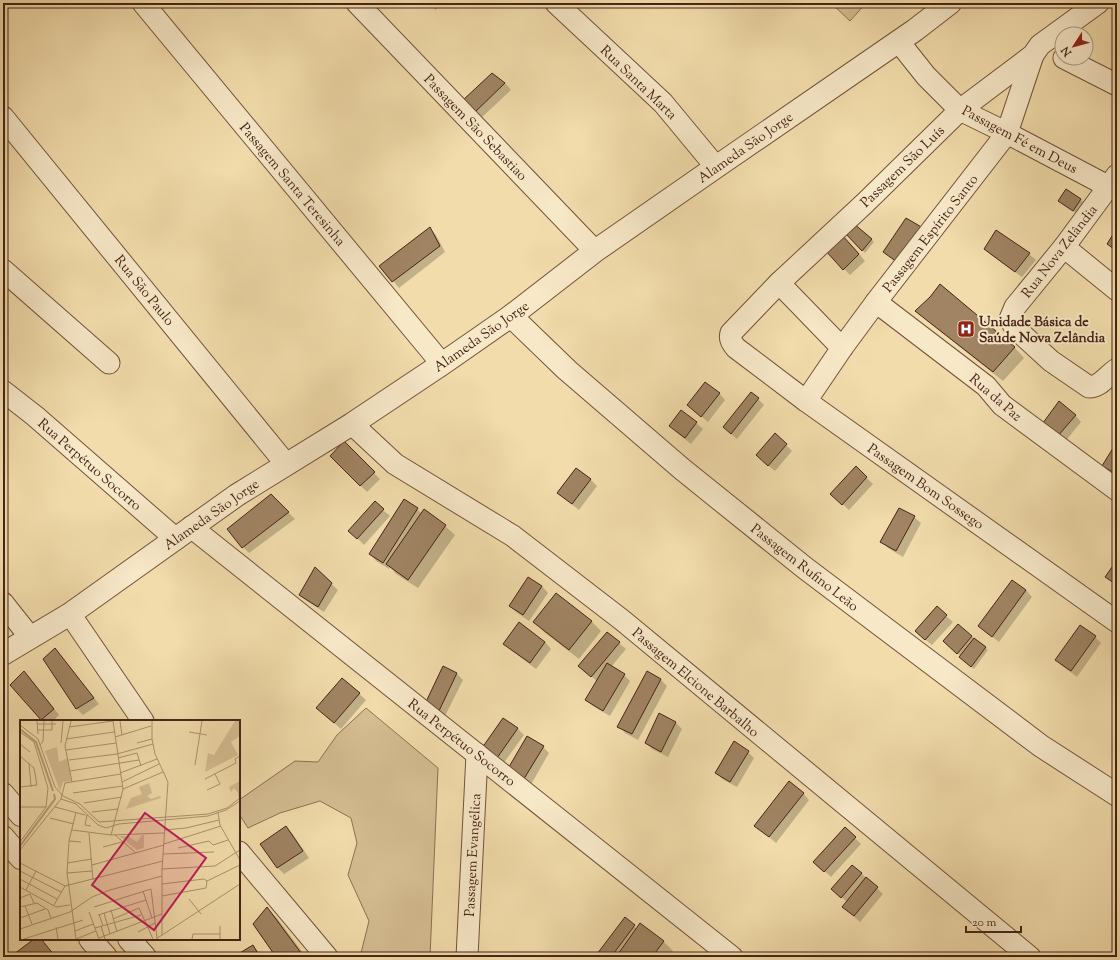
<svg xmlns="http://www.w3.org/2000/svg" width="1120" height="960" font-family="'Sorts Mill Goudy',serif">
<rect width="100%" height="100%" fill="#f2dcab"/>
<filter id="stains"><feTurbulence type="fractalNoise" baseFrequency=".005" numOctaves="4"/><feColorMatrix values="0 0 0 0 .2 0 0 0 0 .09 0 0 0 0 .02 0 0 0 .5 -.17"/></filter>
<radialGradient id="worn" r=".72"><stop offset=".6" stop-color="#630" stop-opacity="0"/><stop offset="1" stop-color="#630" stop-opacity=".3"/></radialGradient>
<g fill="#d5bd92" stroke="#8e7054">
<path d="M831,3h35l-16,18z"/>
<path d="M366,708l72,60 -8,189h-70l9,-36 -21,-46 9,-32 -6,-25 -31,-17 -40,12 -32,15 -9,-14v-14l56,-39 23,1 19,-27z"/>
</g>
<g fill="#0003">
<path d="M427,3h14l-5,7z"/>
<path d="M505,83l6,7 -31,29 -17,-17z"/>
<path d="M1080,199l3,3 -7,11 -14,-9z"/>
<path d="M430,229l6,6 9,17 -46,36 -18,-22z"/>
<path d="M996,232l33,22 7,6 -14,17 -31,-22 -6,-6z"/>
<path d="M847,233l24,6 3,3 -9,11z"/>
<path d="M849,242l16,19 -15,14 -6,-6z"/>
<path d="M940,285l75,63 9,10 -21,23 -77,-61 -9,-9 14,-13z"/>
<path d="M719,393l6,7 -17,22 -20,-17z"/>
<path d="M758,399l6,6 -27,34 -7,-6z"/>
<path d="M1075,415l6,7 -17,21 -17,-10z"/>
<path d="M696,423l7,6 -12,15 -15,-12 -6,-6z"/>
<path d="M344,443l36,36 -13,13 -36,-36z"/>
<path d="M786,445l6,6 -17,20 -12,-10z"/>
<path d="M856,468l17,16 -24,26 -11,-10z"/>
<path d="M576,469l15,11 6,6 -18,24 -14,-11z"/>
<path d="M271,496l24,23 -46,34 -6,-6z"/>
<path d="M375,503l15,13 -26,29 -8,-8z"/>
<path d="M417,509l5,5 23,12 10,9 -37,53 -22,-14 -6,-7 -1,2 -13,-8 -6,-7z"/>
<path d="M900,509l14,8 7,6 -18,34 -15,-9 -6,-6z"/>
<path d="M315,569l23,21 -14,22 -17,-11 -7,-6z"/>
<path d="M542,586l6,7 -19,28 -13,-9 -6,-6z"/>
<path d="M1026,590l6,7 -33,45 -13,-10 -6,-6z"/>
<path d="M946,616l7,6 -21,23 -10,-8z"/>
<path d="M591,621l10,10 -22,28 -35,-27 -9,-10z"/>
<path d="M958,625l30,25 -14,19 -11,-9 -3,-3 1,-1 -11,-8z"/>
<path d="M607,633l19,16 -15,18 13,8 6,6 -20,35 -17,-10 -7,-6 11,-19 -11,-9z"/>
<path d="M1095,637l6,6 -24,34 -15,-11 -6,-6z"/>
<path d="M545,642l6,7 -15,20 -25,-19 -6,-6z"/>
<path d="M61,656l38,48 -16,11 -7,-7z"/>
<path d="M444,667l13,7 6,6 -19,38 -19,-12z"/>
<path d="M24,672l6,6 29,37 -6,6h-9l-32,-36z"/>
<path d="M343,679l23,21 -25,29 -17,-15z"/>
<path d="M660,679l7,7 -29,54 -13,-7 -6,-7z"/>
<path d="M1117,699v7l-3,-3z"/>
<path d="M675,722l7,7 -14,28 -16,-8 -6,-6z"/>
<path d="M517,728l7,7 -21,29 -13,-10z"/>
<path d="M543,747l6,6 -20,35 -15,-10z"/>
<path d="M748,752l6,6 -17,29 -15,-8 -6,-7z"/>
<path d="M803,793l6,7 -33,43 -20,-17z"/>
<path d="M286,827l6,6 17,25 -25,16 -6,-6 -16,-24z"/>
<path d="M855,838l6,6 -30,33 -10,-9z"/>
<path d="M861,873l22,21 -23,28 -17,-15 4,-5 -8,-7z"/>
<path d="M267,908l10,10 29,39h-28z"/>
<path d="M641,925l23,17 9,9 -4,6h-67l32,-31 3,3z"/>
<path d="M253,946l10,11h-28z"/>
</g>
<g fill="#a08463" stroke="#472416">
<path d="M492,73l13,10 -32,31 -11,-13z"/>
<path d="M1066,189l15,10 -8,12 -15,-10z"/>
<path d="M906,218l17,10 -26,34 -14,-10z"/>
<path d="M853,223l19,16 -10,12 -17,-18z"/>
<path d="M430,227l10,19 -48,36 -13,-16z"/>
<path d="M1117,228v23l-10,-7z"/>
<path d="M996,230l34,23 -15,19 -31,-23z"/>
<path d="M842,235l17,19 -16,16 -18,-20z"/>
<path d="M940,284l75,63 -22,25 -78,-61 15,-14z"/>
<path d="M705,382l15,11 -19,24 -14,-12z"/>
<path d="M751,392l8,6 -28,36 -8,-7z"/>
<path d="M1059,401l17,14 -19,22 -17,-10z"/>
<path d="M681,410l16,12 -12,16 -16,-12z"/>
<path d="M775,433l12,11 -19,22 -12,-11z"/>
<path d="M344,441l31,31 -15,14 -30,-30z"/>
<path d="M1113,448l4,2v20l-2,3 -13,-7z"/>
<path d="M856,466l11,11 -25,28 -12,-11z"/>
<path d="M576,468l15,11 -19,25 -15,-11z"/>
<path d="M271,494l18,18 -47,36 -15,-19z"/>
<path d="M404,499l14,9 -35,55 -14,-9z"/>
<path d="M375,501l9,8 -27,30 -9,-8z"/>
<path d="M899,508l16,8 -19,35 -16,-9z"/>
<path d="M424,509l22,16 -38,55 -22,-16z"/>
<path d="M1117,560v25l-12,-8z"/>
<path d="M315,567l17,16 -14,24 -19,-12z"/>
<path d="M528,577l14,9 -19,29 -14,-9z"/>
<path d="M1012,580l14,10 -34,47 -14,-11z"/>
<path d="M556,593l36,28 -23,29 -36,-28z"/>
<path d="M937,606l10,9 -22,25 -10,-9z"/>
<path d="M519,622l26,20 -15,21 -27,-19z"/>
<path d="M958,624l14,12 -15,18 -14,-13z"/>
<path d="M1080,625l16,11 -25,35 -16,-11z"/>
<path d="M607,632l13,10 -29,35 -13,-11z"/>
<path d="M974,638l12,9 -15,20 -12,-10z"/>
<path d="M55,648l39,50 -18,11 -33,-50z"/>
<path d="M607,663l18,11 -22,37 -18,-11z"/>
<path d="M443,666l14,7 -19,40 -14,-7z"/>
<path d="M24,671l30,38 -13,11 -31,-35z"/>
<path d="M647,671l14,8 -29,55 -15,-7z"/>
<path d="M342,678l18,15 -26,30 -18,-15z"/>
<path d="M659,713l17,9 -15,30 -16,-9z"/>
<path d="M503,718l15,10 -21,30 -15,-10z"/>
<path d="M527,736l17,10 -22,36 -16,-10z"/>
<path d="M734,741l15,10 -19,31 -15,-9z"/>
<path d="M789,781l15,12 -35,44 -15,-11z"/>
<path d="M286,826l17,25 -26,17 -17,-24z"/>
<path d="M845,827l11,10 -32,35 -11,-10z"/>
<path d="M852,865l10,8 -21,25 -10,-9z"/>
<path d="M866,877l12,10 -24,29 -12,-9z"/>
<path d="M267,907l37,50h-28l-23,-33z"/>
<path d="M625,917l10,8 -24,32h-9l-5,-3z"/>
<path d="M640,923l24,18 -12,16h-36z"/>
<path d="M34,939h7l14,17 -2,1h-43z"/>
<path d="M253,945l7,12h-27z"/>
</g>
<g fill="none" stroke-linecap="round" stroke-linejoin="round">
<defs>
<g id="minor">
<path d="M143,3l299,361"/>
<path d="M357,3l238,248"/>
<path d="M556,3l107,100 53,64"/>
<path d="M1098,3l-58,42 -7,10 -73,55 -95,93 -86,80 -48,50c-2,6 1,10 5,15l70,53 311,221"/>
<path d="M899,42l27,34 34,34 47,23 110,58"/>
<path d="M1064,58l53,27"/>
<path d="M3,117l283,347"/>
<path d="M1117,175l-53,72 -49,60 -5,12 5,9 36,33 38,26c12,0 18,-12 28,-18"/>
<path d="M1064,247l53,43"/>
<path d="M3,270l106,93"/>
<path d="M779,283l63,65"/>
<path d="M876,302l110,84 16,19 115,85"/>
<path d="M3,391l32,25 141,123"/>
<path d="M806,401l36,-53 34,-46 131,-169 26,-78"/>
<path d="M352,424l43,40 118,72 109,84 408,337"/>
<path d="M191,527l541,430"/>
<path d="M3,603l27,34"/>
<path d="M70,614l73,107"/>
<path d="M239,852l88,105"/>
<path d="M467,957l10,-203"/>
</g>
<g id="tertiary">
<path d="M511,316l56,54 115,99 123,99 236,178 76,49"/>
<path d="M3,654l67,-40 167,-119 115,-71 90,-60 69,-48 84,-65 121,-84 199,-137 35,-27"/>
<path d="M3,794l18,21"/>
<path d="M3,837l18,21"/>
<path d="M90,939l16,18"/>
<path d="M129,939l16,18"/>
</g>
</defs>
<use href="#minor" stroke="#72523b" stroke-width="23"/>
<use href="#tertiary" stroke="#72523b" stroke-width="24"/>
<use href="#minor" stroke="#f7e8c8" stroke-width="21"/>
<use href="#tertiary" stroke="#f7e8c8" stroke-width="22"/>
</g>
<defs>
<symbol id="hospital-square" viewBox="-11 -11 22 22"><rect x="-9" y="-9" width="18" height="18" rx="4" fill="#8f2418" stroke="#f7e8c8"/><path d="M-5-5h3v3.5h4V-5h3V5h-3V1.5h-4V5h-3Z" fill="#fff"/></symbol>
</defs>
<g fill-rule="evenodd">
<use href="#hospital-square" x="956" y="319" width="20" height="20"/>
</g>
<g text-anchor="middle" stroke-width="4" stroke-linejoin="round" paint-order="stroke">
<g font-size="14" fill="#472416" stroke="#f7e8c8">
<text transform="translate(639 82) rotate(44)" y="5">Rua Santa Marta</text>
<text transform="translate(476 127) rotate(46)" y="5">Passagem São Sebastiao</text>
<text transform="translate(1020 139) rotate(28)" y="5">Passagem Fé em Deus</text>
<text transform="translate(745 147) rotate(-35)" y="5">Alameda São Jorge</text>
<text transform="translate(902 166) rotate(-44)" y="5">Passagem São Luís</text>
<text transform="translate(293 184) rotate(50)" y="5">Passagem Santa Teresinha</text>
<text transform="translate(930 233) rotate(-52)" y="5">Passagem Espírito Santo</text>
<text transform="translate(1059 251) rotate(-52)" y="5">Rua Nova Zelândia</text>
<text transform="translate(145 290) rotate(51)" y="5">Rua São Paulo</text>
<text transform="translate(481 336) rotate(-35)" y="5">Alameda São Jorge</text>
<text transform="translate(996 397) rotate(41)" y="5">Rua da Paz</text>
<text transform="translate(90 464) rotate(41)" y="5">Rua Perpétuo Socorro</text>
<text transform="translate(926 486) rotate(35)" y="5">Passagem Bom Sossego</text>
<text transform="translate(211 514) rotate(-35)" y="5">Alameda São Jorge</text>
<text transform="translate(805 567) rotate(38)" y="5">Passagem Rufino Leão</text>
<text transform="translate(696 682) rotate(40)" y="5">Passagem Elcione Barbalho</text>
<text transform="translate(462 742) rotate(38)" y="5">Rua Perpétuo Socorro</text>
<text transform="translate(472 855) rotate(-87)" y="5">Passagem Evangélica</text>
</g>
<g font-size="14" font-weight="bold" fill="#472416" stroke="#f7e8c8" text-anchor="start">
<text x="979" y="326">Unidade Básica de<tspan x="979" dy="16">Saúde Nova Zelândia</tspan></text>
</g>
</g>
<g transform="translate(20 720)">
<rect width="220" height="220" fill="#f2dcab"/>
<path d="M215,1h4l1,15 -9,6 7,13 -33,17 3,-19 6,2zM37,27l2,15 9,-4 3,23 -8,1 -3,9 -15,-40zM220,61v15l-2,1v-4l-4,-5 -3,4 -2,-5zM129,63l3,10 -5,3 4,3 9,-3 1,2 -35,11 5,-11 11,-4 -3,-7zM122,115h2v13l-7,2 -18,-14h9l9,6z" fill="#d5bd92"/>
<path fill="none" stroke="#b89d78" stroke-width="2" d="M0,9l16,13 17,49M0,126l35,-47 -1,-5"/>
<path fill="none" stroke="#ae926f" stroke-width="1" d="M17,1l1,13M51,1l-6,25 7,36M100,1l2,14M132,1v18l3,15 13,28 -6,87v66M17,4h19M0,5l18,14 17,48 8,9 17,8 19,18 109,-8 19,-6 13,-10M49,7l44,-6M18,10h14v-9M0,12l14,10 14,46 -2,19 -26,35M169,12l18,3M95,17l36,-11M46,19l48,-7M41,23l2,-22M117,23l15,-4M0,24l10,8M20,25l3,-4 1,-20M46,30l50,-7M0,36l14,12 3,17 -17,2M98,38l19,-5 4,13M49,40l48,-6 36,-10M9,43l2,24M175,45l7,-44M50,51l69,-11M100,53l37,-14M185,59l31,-16 -1,-4 5,-3M102,62l37,-18M103,69l40,-17M187,70l13,-6 -5,-10M53,73l50,-7M41,79l15,5 22,21 8,3 13,-4 89,-8 18,-6 14,-9M64,83l38,-6M0,87h26M35,87l30,8M72,92l26,-3M198,93l2,12 20,35M67,95l-2,10 6,1M30,98l24,6M52,110l39,5 53,-2M144,110l22,-2 33,-8M69,113l4,47M91,115l12,-46 -10,-68M95,115l21,18M49,121l12,1M144,124l57,-18M83,127l19,-5M158,128l31,-7 4,4 15,-5M0,130l41,-51 4,-16 56,-9M143,134l51,-2M0,143l45,23M47,143l25,-4M72,145l72,-20M142,149l53,-3 25,-16M0,151l41,21M47,153l25,-2M0,159l37,20M187,161l33,-16M142,164l42,-5 3,2M0,167l36,20 14,-2M6,170l10,-19M123,171l9,27M142,176l44,-8 1,-7M0,178l10,-4 4,9M169,179l12,15M34,185l11,-19 98,-25M5,186l7,18M0,187l17,-4 11,7 3,8M74,187l57,-18 6,49M91,190l6,22M69,192l10,27M84,193l6,21M79,194l4,12M78,195l48,-15M0,198l25,-9M93,199l26,-11 14,31M81,206l4,13M36,207l2,12M75,208l46,-13M0,209l50,-17 22,-15 18,-7 52,-14M55,211l18,-7M118,212l17,-9M79,218l63,-24M4,219l59,-19M56,219l-9,-66 2,-32 7,-29M56,219l20,-8M136,219l84,-55M172,219l1,-5h27M200,219v-13"/>
<path fill="#c2185b" fill-opacity="0.15" stroke="#c2185b" stroke-width="2" d="M125,93l61,45 -52,72 -62,-45z"/>
<rect width="220" height="220" fill="none" stroke="#472416" stroke-width="2"/>
</g>
<rect width="1120" height="960" fill="none" stroke="#f2dcab" stroke-width="16"/>
<rect x="4" y="4" width="1112" height="952" fill="none" stroke="#472416" stroke-width="2"/>
<rect x="8" y="8" width="1104" height="944" fill="none" stroke="#472416"/>
<g transform="translate(1074 46) rotate(234)"><circle r="19" fill="#f7e8c8" stroke="#b19a81"/>
<path d="M0-3L7 15L0 10L-7 15Z" fill="#8f2418"/>
<text y="-6" font-size="11" font-weight="bold" text-anchor="middle" fill="#472416">N</text>
</g>
<path d="M966 926v6h55v-6" fill="none" stroke="#472416" stroke-width="2"/>
<text x="972" y="926" font-size="12" fill="#472416" stroke="#f7e8c8" stroke-width="3" paint-order="stroke">20 m</text>
<rect width="100%" height="100%" filter="url(#stains)"/>
<rect width="100%" height="100%" fill="url(#worn)"/>
</svg>
